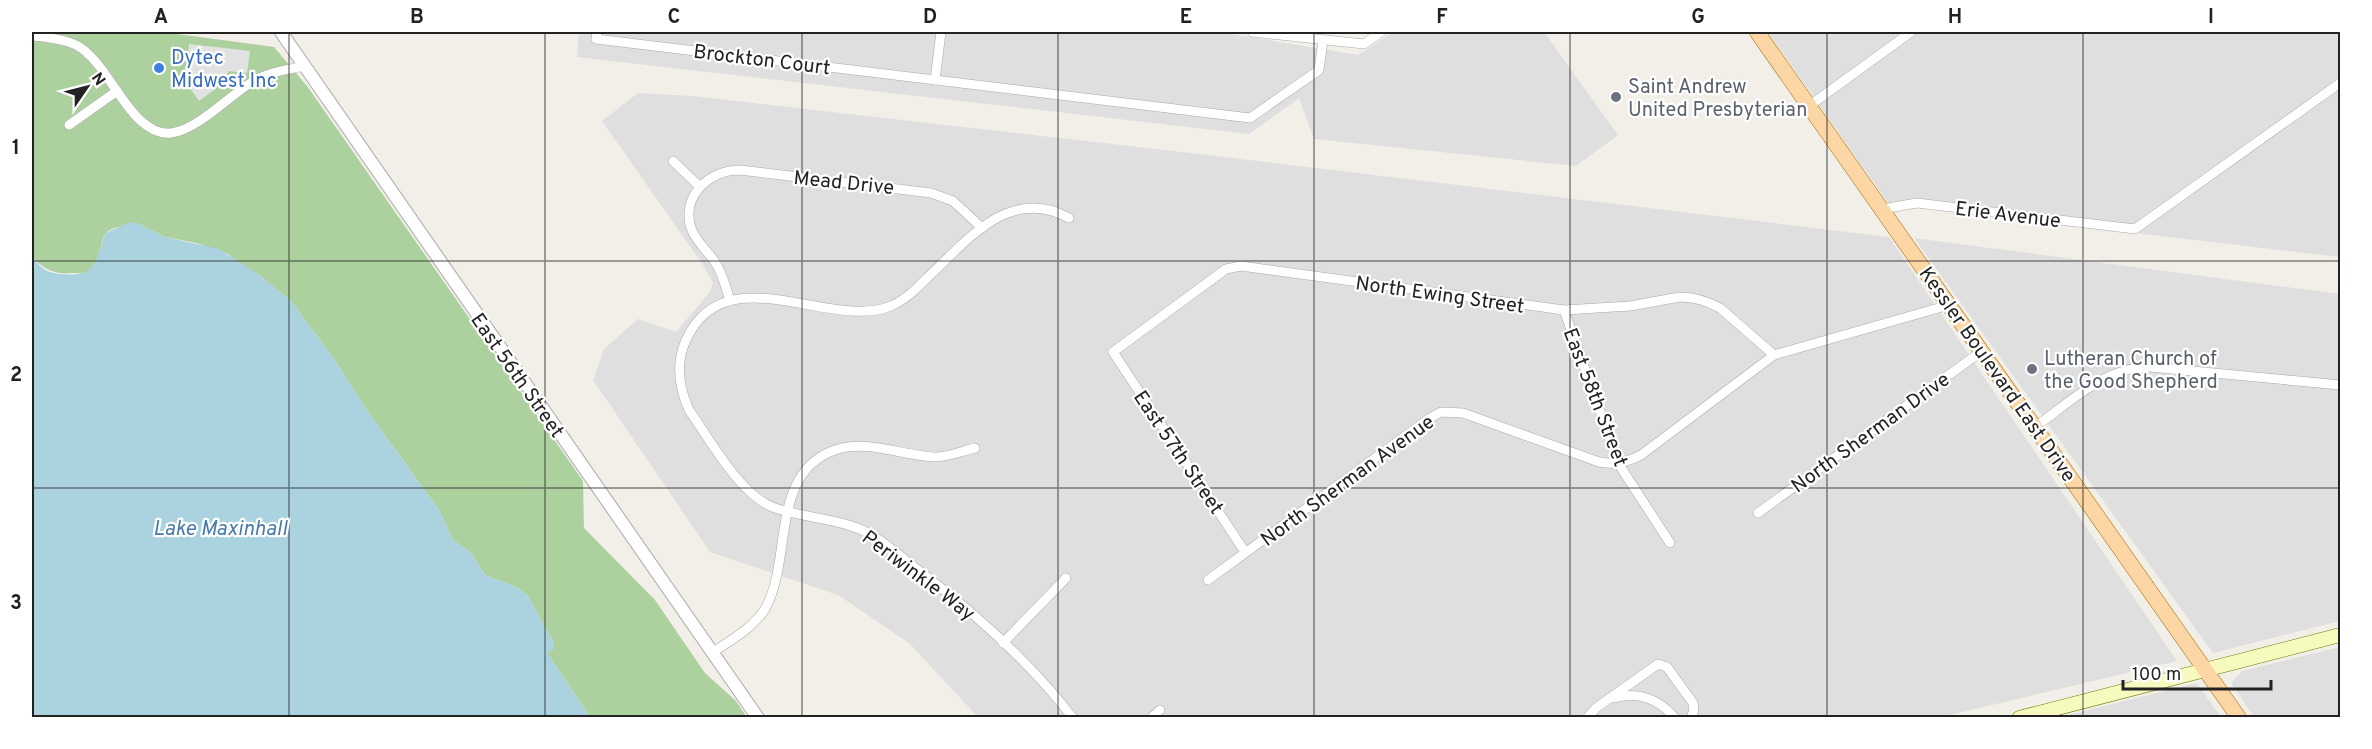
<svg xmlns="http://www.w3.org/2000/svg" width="2372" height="749" font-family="Overpass,sans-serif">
<rect width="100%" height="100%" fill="#f2efe9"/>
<g fill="#e0dfdf">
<path d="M579,32h640l139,23 35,-23h151l74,103 -42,31 -262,-27 -15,-41 -50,36 -672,-77z"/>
<path d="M1768,32h572v225l-451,-53z"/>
<path d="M638,93l54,3 508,58 689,83 288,424 -240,57 -959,-1 -69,-74 -71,-48 -128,-43 -117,-172 11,-31 34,-30 38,13 34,-40 3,-9 -10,-18 -101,-144z"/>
<path d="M1914,238l426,56v327l-127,32z"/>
<path d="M2340,647v70h-86l-23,-34 11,-12z"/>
<path d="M2197,683l24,34h-161z"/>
</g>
<path fill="#add19e" d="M32,32h130l112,15 33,39 276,395 1,47 71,72 50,73 31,28 10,15 -2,1h-154l-43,-64 7,-10 -27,-48 -11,-8 -31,-12 -14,-22 -18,-13 -14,-30 -73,-101 -32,-50 -43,-58 -33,-27 -11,-5 -19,-15 -32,-11 -31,-6 -28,-14c-6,1 -22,4 -27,7 -14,8 -6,37 -24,43 -4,1 -9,0 -14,0 -18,2 -28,-4 -40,-16z"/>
<path fill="#e2e2e2" d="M189,44l61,7 -3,22 -19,-2 -1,7 -22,-2 9,14 -15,11 -14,-20z"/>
<path fill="#aad3df" d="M129,222l8,1 28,14 54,12 39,25 33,27 43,58 32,50 73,101 14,30 18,13 14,22 31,12 11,8 27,48v6l-7,4 43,64h-558v-460c5,6 11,13 18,15 10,3 35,5 41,-4 9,-11 9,-23 15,-35z"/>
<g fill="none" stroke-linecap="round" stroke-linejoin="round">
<defs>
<g id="minor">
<path d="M597,32l-1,7 654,79 69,-48 4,-30"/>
<path d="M1252,32l112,12 17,-12"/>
<path d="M32,36c14,1 31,3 44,9 34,17 54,92 95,88 26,-3 58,-37 81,-51 16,-10 35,-12 52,-16"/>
<path d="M935,80l6,-48"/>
<path d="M1809,106l102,-74"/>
<path d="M69,125l48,-34"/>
<path d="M673,161l27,26"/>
<path d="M1882,209l35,-6 218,26 205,-146"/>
<path d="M1069,218c-60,-33 -102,23 -142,60 -11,11 -22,22 -36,28 -61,25 -166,-52 -205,34 -11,24 -7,47 3,70 21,29 51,86 86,98 32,11 70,10 100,29 15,10 29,22 43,33 57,43 111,91 155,148"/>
<path d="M730,301c-4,-13 -7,-27 -15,-39 -8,-12 -19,-20 -24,-34 -10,-32 18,-58 49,-58l191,23 22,8 29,27"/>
<path d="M1564,310l54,153 52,80"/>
<path d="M2035,427c34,-24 71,-61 115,-60l190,18"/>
<path d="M1758,513l224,-162"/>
<path d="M1245,552l-132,-200 113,-83 15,-3 323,44 66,-4 50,-9c15,0 27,4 40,11l54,47"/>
<path d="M1208,580l222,-162 11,-6 22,1 136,49c15,3 29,0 42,-7l133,-100 175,-50"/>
<path d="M1003,643l63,-65"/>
<path d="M713,652c18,-12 40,-24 52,-43 28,-49 4,-136 70,-159 32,-11 68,6 100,7 14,0 27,-6 40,-9"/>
<path d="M1614,698c24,-7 45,1 61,20"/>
<path d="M1151,718l9,-8"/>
<path d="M1587,718l9,-10 62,-44 9,3 26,36 1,7 -3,8"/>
</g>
<path id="tertiary" d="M281,32l477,686"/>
<path id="secondary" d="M2019,718l321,-83"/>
<path id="primary" d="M1757,32l482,686"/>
</defs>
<use href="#minor" stroke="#a9a9a9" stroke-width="10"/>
<use href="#tertiary" stroke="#a9a9a9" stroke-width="14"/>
<use href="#secondary" stroke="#707d05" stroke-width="15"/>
<use href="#primary" stroke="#a06b00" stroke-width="16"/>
<use href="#minor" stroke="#fff" stroke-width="9"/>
<use href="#tertiary" stroke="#fff" stroke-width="12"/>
<use href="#secondary" stroke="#f7fabf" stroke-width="14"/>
<use href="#primary" stroke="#fcd6a4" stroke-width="15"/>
</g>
<path fill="none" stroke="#222" stroke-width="1.5" stroke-opacity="0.55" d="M289,32v686M545,32v686M802,32v686M1058,32v686M1314,32v686M1570,32v686M1827,32v686M2083,32v686M32,261h2308M32,488h2308"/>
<circle fill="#3f7fe0" stroke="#fff" stroke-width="2" cx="159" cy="68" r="6"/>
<g fill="#6b7280" stroke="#fff" stroke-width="2">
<circle cx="1616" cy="97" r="6"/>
<circle cx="2032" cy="369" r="6"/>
</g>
<g text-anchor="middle" stroke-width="4.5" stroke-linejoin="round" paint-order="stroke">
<g font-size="20" fill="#366cbe" stroke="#fff" text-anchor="start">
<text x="171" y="64">Dytec<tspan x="171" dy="23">Midwest Inc</tspan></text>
</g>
<g font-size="20" fill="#222" stroke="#fff">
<text transform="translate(762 59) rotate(7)" y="7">Brockton Court</text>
<text transform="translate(844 182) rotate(6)" y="7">Mead Drive</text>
<text transform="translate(2008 214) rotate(7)" y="7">Erie Avenue</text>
<text transform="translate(1440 294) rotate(8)" y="7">North Ewing Street</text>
<text transform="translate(1998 374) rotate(55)" y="7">Kessler Boulevard East Drive</text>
<text transform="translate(518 375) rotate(55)" y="7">East 56th Street</text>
<text transform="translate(1596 397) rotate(69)" y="7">East 58th Street</text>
<text transform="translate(1870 432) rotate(-36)" y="7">North Sherman Drive</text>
<text transform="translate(1179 452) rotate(56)" y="7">East 57th Street</text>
<text transform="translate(1347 480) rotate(-36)" y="7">North Sherman Avenue</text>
<text transform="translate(919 575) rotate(37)" y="7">Periwinkle Way</text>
</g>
<g font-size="20" fill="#5b616d" stroke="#fff" text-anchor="start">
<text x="1628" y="93">Saint Andrew<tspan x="1628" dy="23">United Presbyterian</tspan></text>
<text x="2044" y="365">Lutheran Church of<tspan x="2044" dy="23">the Good Shepherd</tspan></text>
</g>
<g font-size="21" font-style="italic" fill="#4a7aab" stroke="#fff">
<text x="220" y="535">Lake Maxinhall</text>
</g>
</g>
<rect width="2372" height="749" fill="none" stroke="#ffffff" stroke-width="66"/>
<g transform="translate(87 87) rotate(55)" stroke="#ffffff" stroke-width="4.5" paint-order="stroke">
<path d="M0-4.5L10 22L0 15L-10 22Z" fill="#222222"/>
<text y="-9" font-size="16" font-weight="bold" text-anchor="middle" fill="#222222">N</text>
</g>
<path d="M2123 680v9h148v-9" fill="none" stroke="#222222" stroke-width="3"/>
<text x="2132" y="680" font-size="18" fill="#222222" stroke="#ffffff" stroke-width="4.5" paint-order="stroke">100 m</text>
<rect x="33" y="33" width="2306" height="683" fill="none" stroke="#222" stroke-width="2"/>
<g font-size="20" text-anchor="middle" font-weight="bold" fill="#222">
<text x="161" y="23">A</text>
<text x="417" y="23">B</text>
<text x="674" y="23">C</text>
<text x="930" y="23">D</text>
<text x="1186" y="23">E</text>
<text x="1442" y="23">F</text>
<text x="1698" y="23">G</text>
<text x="1955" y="23">H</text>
<text x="2211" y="23">I</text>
<text x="16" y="154">1</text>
<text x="16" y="381">2</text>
<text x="16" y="609">3</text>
</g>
</svg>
